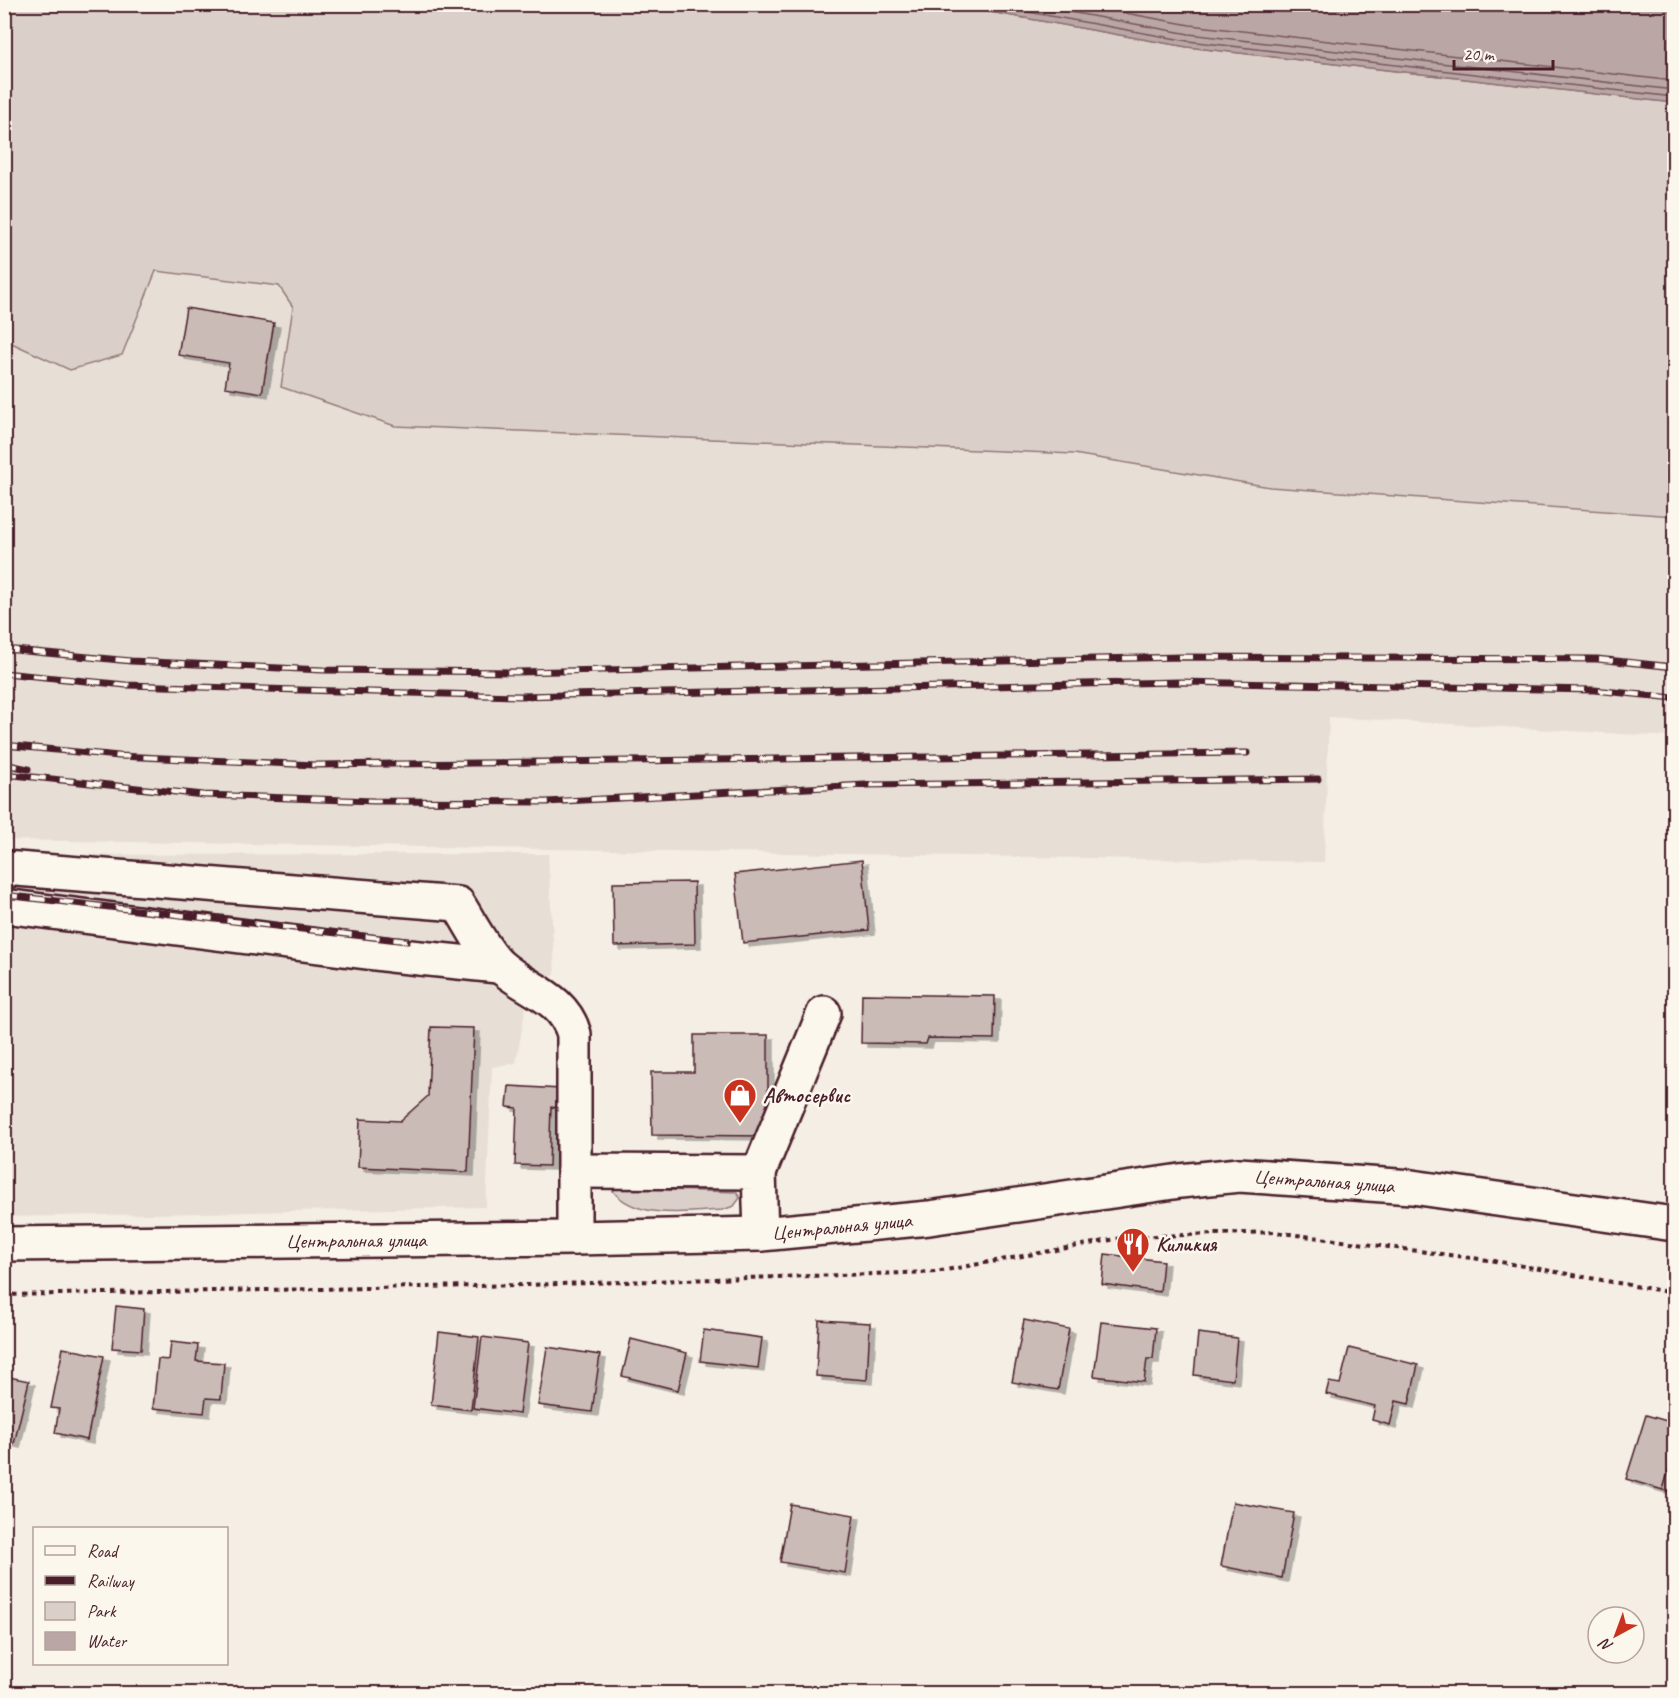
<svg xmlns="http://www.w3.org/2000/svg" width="1679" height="1698" font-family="Caveat,sans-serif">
<defs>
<filter id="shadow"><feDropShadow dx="6" dy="4" stdDeviation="0" flood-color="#0004"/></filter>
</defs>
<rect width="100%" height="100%" fill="#f4eee4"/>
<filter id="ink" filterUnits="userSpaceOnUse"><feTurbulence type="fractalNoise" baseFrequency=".0167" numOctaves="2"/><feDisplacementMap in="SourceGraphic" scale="12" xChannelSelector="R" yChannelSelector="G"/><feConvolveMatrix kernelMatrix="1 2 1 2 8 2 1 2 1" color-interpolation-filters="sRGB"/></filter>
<g filter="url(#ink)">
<g fill="#e7dfd6">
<path d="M156,271l123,15 14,21 -11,80 792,67 196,33 404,29v221l-345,-20 -5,145 -1319,-22v-500l65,30 51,-15z"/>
<path d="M548,854l7,120 -28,26 -11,63 -24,4 -6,140 -481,10 -1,-362z"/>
</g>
<g fill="#dbd0c9" stroke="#92787a" stroke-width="1.5">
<path d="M5,5h946l236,42 487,56v413l-404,-29 -196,-33 -679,-28 -114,-39 12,-80 -14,-21 -123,-15 -34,84 -52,15 -65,-30z"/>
<path d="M667,1183v7l70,2 3,6 -6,8 -12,4c-33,2 -86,10 -109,-19l6,-7z"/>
</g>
<path fill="#baa7a5" stroke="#8d7174" stroke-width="1.5" d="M951,5h723v98l-487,-56z"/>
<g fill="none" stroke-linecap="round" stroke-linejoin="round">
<g stroke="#77555c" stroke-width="1.5">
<path d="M984,4l204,37 486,56"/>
<path d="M1027,4l162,30 485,56"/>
<path d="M1077,4l113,21 484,56"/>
</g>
</g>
<g fill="#cabbb6" stroke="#4a1f2b" stroke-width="1.5" filter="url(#shadow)">
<path d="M186,308l88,15 -12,70 -37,-6 4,-24 -51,-8z"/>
<path d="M862,860l7,70 -126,13 -8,-69z"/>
<path d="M694,882l1,62 -81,2 -1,-63z"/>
<path d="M862,994l133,2 -1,43 -66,-1 -2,6 -65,-1z"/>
<path d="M431,1027l43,1 -6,144 -110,-5 2,-48 40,2 28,-25z"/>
<path d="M694,1035h74v101l-116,-1 -1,-63h43z"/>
<path d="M509,1086l52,3 -1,19 -9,-1 -2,59 -34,-1 2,-57 -10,-1z"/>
<path d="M1105,1254l58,7 -3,31 -58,-8z"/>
<path d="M116,1306l28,3 -3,41 -29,-2z"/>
<path d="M819,1320l51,3 -3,57 -51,-4z"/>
<path d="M1024,1320l45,9 -11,61 -46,-8z"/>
<path d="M1101,1322l55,6 -3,31h-6l-3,23 -50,-6z"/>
<path d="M704,1330l58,8 -4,30 -58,-7z"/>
<path d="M439,1332l40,5 -8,73 -40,-5z"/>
<path d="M1198,1333l39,5 -4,42 -39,-5z"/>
<path d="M482,1337l46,6 -9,71 -46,-6z"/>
<path d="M631,1339l56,14 -9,37 -56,-14z"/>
<path d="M171,1342l27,3 -2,16 28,2 -3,36 -15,-1 -2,15 -51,-5 5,-49 11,1z"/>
<path d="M547,1347l53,8 -8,57 -54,-7z"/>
<path d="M63,1348l41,8 -17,84 -32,-7 4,-24 -8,-1z"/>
<path d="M1349,1348l69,17 -9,39 -13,-3 -6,24 -18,-5 3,-14 -49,-12 3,-12 11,2z"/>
<path d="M4,1376l25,5 -15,63 -10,-2z"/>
<path d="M1646,1415l28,8v29l-11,38 -37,-11z"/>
<path d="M1674,1452v41l-11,-3z"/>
<path d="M1233,1502l61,11 -12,65 -61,-12z"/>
<path d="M790,1504l64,11 -9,58 -65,-11z"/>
</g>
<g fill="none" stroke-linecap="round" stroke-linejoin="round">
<defs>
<g id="minor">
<path d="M4,868l454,36c11,17 27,49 42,62 27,24 63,30 74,68v204"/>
<path d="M4,906l386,49 108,11"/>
<path d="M574,1171l185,1 2,62"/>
<path d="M759,1172l65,-159"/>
</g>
<g id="major">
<path id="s1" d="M4,1244l570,-6 187,-4 168,-16 251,-37 59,-6 173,12 262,37"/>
</g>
</defs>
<use href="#minor" stroke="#4a1f2b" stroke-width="38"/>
<use href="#major" stroke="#4a1f2b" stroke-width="38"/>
<path stroke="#4a1f2b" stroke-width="4" stroke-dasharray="4.5 4.5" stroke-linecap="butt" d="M4,1295l523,-10 408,-13 192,-35 147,-5 221,29 179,32"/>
<use href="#minor" stroke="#fbf7ec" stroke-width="33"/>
<use href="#major" stroke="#fbf7ec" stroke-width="33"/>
<defs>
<g id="rail">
<path d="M4,649l127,12 192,9 194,2 665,-15 415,2 77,8"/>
<path d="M4,673l122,12 392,11 662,-14 414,8 80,8"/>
<path d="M4,745l115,11 196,9 932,-12"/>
<path d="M4,764l24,5"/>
<path d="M4,774l200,21 170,6 172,1 319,-17 453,-6"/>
<path d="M4,895l403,46"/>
</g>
</defs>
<use href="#rail" stroke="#4a1f2b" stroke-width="7"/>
<use href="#rail" stroke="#fbf7ec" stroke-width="4.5" stroke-dasharray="14" stroke-linecap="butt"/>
</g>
</g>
<defs>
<symbol id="shop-pin" viewBox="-11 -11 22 30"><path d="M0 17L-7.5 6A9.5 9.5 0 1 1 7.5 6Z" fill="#c8321e" stroke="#fbf7ec"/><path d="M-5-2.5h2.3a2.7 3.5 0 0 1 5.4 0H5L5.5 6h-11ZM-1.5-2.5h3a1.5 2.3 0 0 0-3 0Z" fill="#fff"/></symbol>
<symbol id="restaurant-pin" viewBox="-11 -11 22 30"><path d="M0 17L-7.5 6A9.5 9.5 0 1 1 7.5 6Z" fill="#c8321e" stroke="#fbf7ec"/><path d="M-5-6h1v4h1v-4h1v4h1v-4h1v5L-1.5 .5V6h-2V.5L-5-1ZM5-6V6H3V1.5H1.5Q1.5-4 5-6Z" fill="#fff"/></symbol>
</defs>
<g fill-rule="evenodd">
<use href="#shop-pin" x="721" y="1076" width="38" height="52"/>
<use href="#restaurant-pin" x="1114" y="1225" width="38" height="52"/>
</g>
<g text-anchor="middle" stroke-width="5" stroke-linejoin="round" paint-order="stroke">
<g font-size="21" font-weight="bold" fill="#4a1f2b" stroke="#fbf7ec" text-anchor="start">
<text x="763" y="1102">Автосервис</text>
<text x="1156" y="1251">Киликия</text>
</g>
<g font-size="21" fill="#4a1f2b" stroke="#fbf7ec">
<text dy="7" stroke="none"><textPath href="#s1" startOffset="1324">Центральная улица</textPath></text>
<text dy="7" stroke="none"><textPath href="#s1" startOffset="838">Центральная улица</textPath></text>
<text dy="7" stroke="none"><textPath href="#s1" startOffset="352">Центральная улица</textPath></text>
</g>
</g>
<rect width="1679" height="1698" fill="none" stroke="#fbf7ec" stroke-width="24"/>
<rect x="12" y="12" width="1655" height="1674" fill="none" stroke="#4a1f2b" stroke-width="2" filter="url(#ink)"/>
<rect x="33" y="1527" width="195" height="138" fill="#fbf7ec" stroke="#b4a19f" stroke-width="1.5"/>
<rect x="45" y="1546" width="30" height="9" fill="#fbf7ec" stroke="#b4a19f" stroke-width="1.5"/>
<text x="87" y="1557" font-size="18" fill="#4a1f2b">Road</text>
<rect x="45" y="1576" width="30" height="9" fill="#4a1f2b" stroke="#b4a19f" stroke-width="1.5"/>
<text x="87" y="1587" font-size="18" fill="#4a1f2b">Railway</text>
<rect x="45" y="1602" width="30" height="18" fill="#dbd0c9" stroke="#b4a19f" stroke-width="1.5"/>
<text x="87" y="1617" font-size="18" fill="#4a1f2b">Park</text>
<rect x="45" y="1632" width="30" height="18" fill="#baa7a5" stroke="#b4a19f" stroke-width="1.5"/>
<text x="87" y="1647" font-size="18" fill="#4a1f2b">Water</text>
<g transform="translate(1616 1635) rotate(221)"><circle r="28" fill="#fbf7ec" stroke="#b4a19f" stroke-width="1.5"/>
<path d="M0-4.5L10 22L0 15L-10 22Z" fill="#c8321e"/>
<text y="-9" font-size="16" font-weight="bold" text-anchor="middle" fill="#4a1f2b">N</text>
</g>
<path d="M1454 60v9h99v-9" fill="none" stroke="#4a1f2b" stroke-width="3"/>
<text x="1463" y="60" font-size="18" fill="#4a1f2b" stroke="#fbf7ec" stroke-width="4.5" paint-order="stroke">20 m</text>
</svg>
